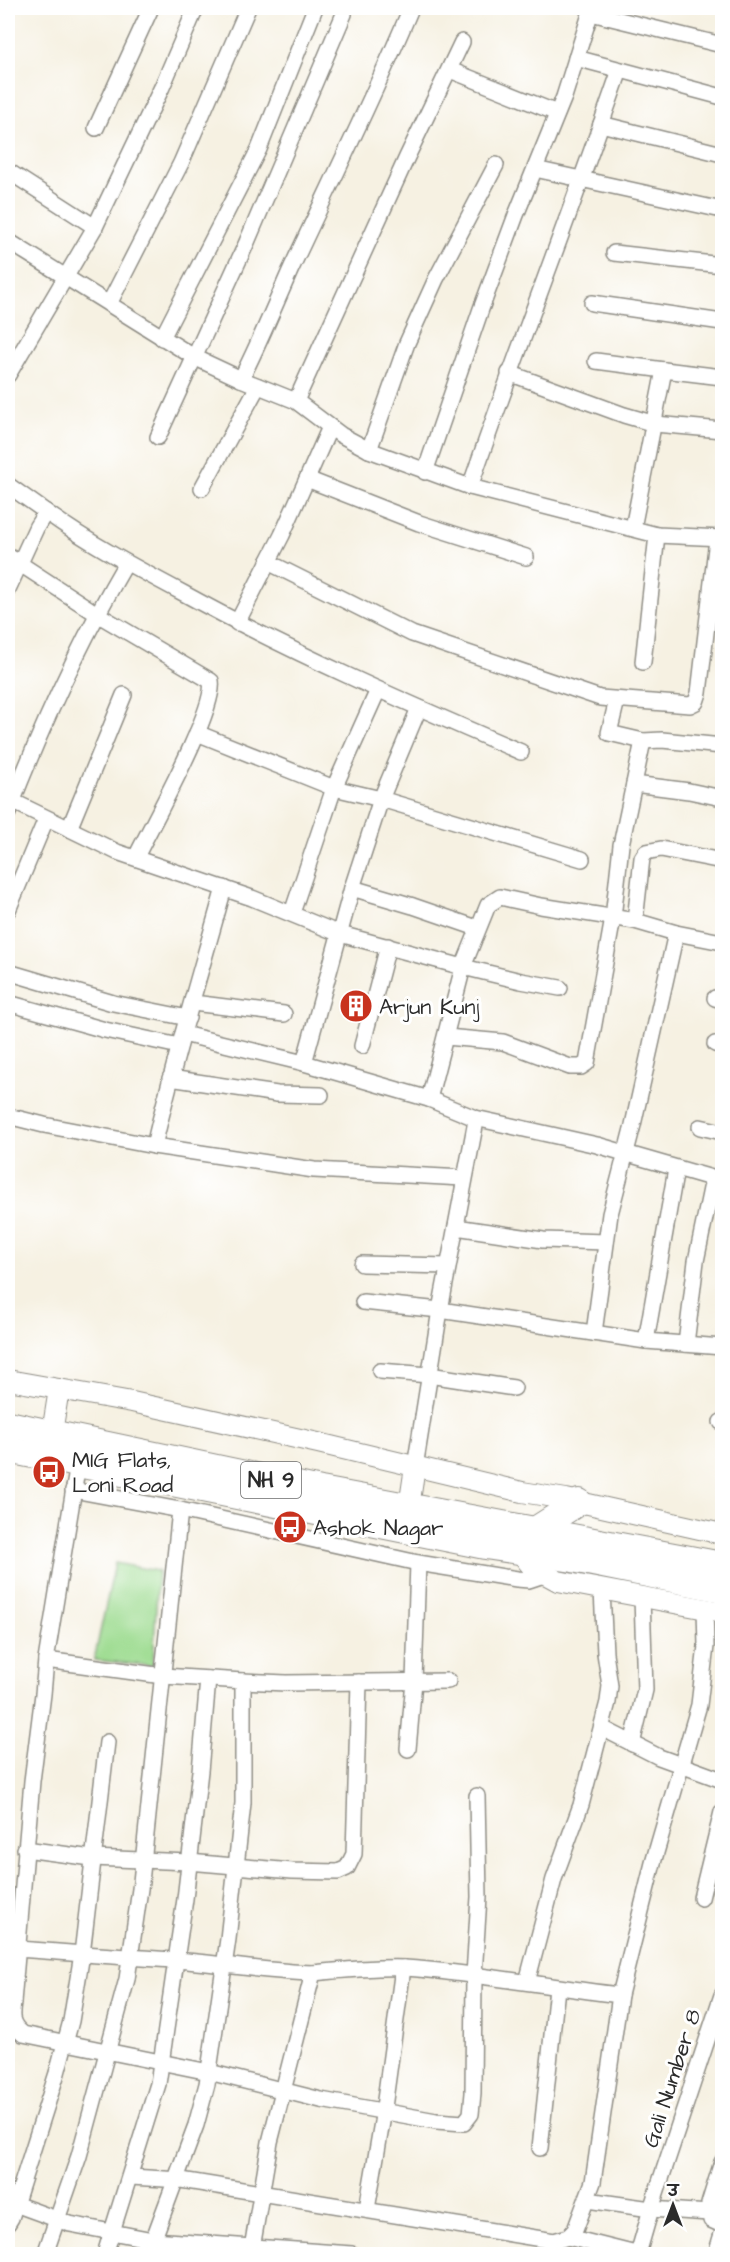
<svg xmlns="http://www.w3.org/2000/svg" width="730" height="2262" font-family="'Architects Daughter','Playpen Sans Deva',sans-serif">
<rect width="100%" height="100%" fill="#fff"/>
<filter id="ink" filterUnits="userSpaceOnUse"><feTurbulence type="fractalNoise" baseFrequency=".0167" numOctaves="2"/><feDisplacementMap in="SourceGraphic" scale="12" xChannelSelector="R" yChannelSelector="G"/><feConvolveMatrix kernelMatrix="1 2 1 2 8 2 1 2 1" color-interpolation-filters="sRGB"/></filter>
<filter id="wash" filterUnits="userSpaceOnUse"><feTurbulence type="fractalNoise" baseFrequency=".008" numOctaves="4" result="noise"/><feDisplacementMap in="SourceGraphic" scale="24" xChannelSelector="R" yChannelSelector="G"/><feGaussianBlur stdDeviation="1.35" result="paint"/><feColorMatrix in="noise" values="0 0 0 0 0 0 0 0 0 0 0 0 0 0 0 0 0 1.4 0 .05"/><feComposite in="paint" operator="in"/></filter>
<g filter="url(#wash)">
<rect width="100%" height="100%" fill="#f6f1e2"/>
<path fill="#9edc91" stroke="#64845e" stroke-width="1.5" d="M115,1563l43,8 -5,95 -59,-6z"/>
</g>
<g filter="url(#ink)">
<g fill="none" stroke-linecap="round" stroke-linejoin="round">
<defs>
<g id="minor">
<path d="M591,13l131,32"/>
<path d="M576,58l146,39"/>
<path d="M450,70l107,43"/>
<path d="M601,124l121,30"/>
<path d="M96,128l55,-120"/>
<path d="M535,169l187,41"/>
<path d="M8,171l87,56"/>
<path d="M8,241l186,116 47,22 55,22 45,34 28,15 101,37 187,48 65,3"/>
<path d="M614,253l108,12"/>
<path d="M592,303l130,19"/>
<path d="M109,304l72,-141 67,-155"/>
<path d="M162,338l97,-189 56,-141"/>
<path d="M596,361l68,9"/>
<path d="M509,373l115,42 31,9 67,6"/>
<path d="M8,375l87,-148 67,-140 34,-79"/>
<path d="M241,379c18,-35 33,-72 49,-108 41,-88 84,-175 121,-263"/>
<path d="M296,401l111,-244 55,-115"/>
<path d="M158,437l89,-195 97,-228"/>
<path d="M369,450l38,-107 29,-64 60,-114"/>
<path d="M425,472l56,-163 35,-94 48,-118 28,-89"/>
<path d="M307,479l112,44 107,34"/>
<path d="M8,485l38,27"/>
<path d="M470,487c48,-140 102,-277 150,-417"/>
<path d="M202,488l56,-102"/>
<path d="M633,528l31,-158 58,7"/>
<path d="M8,556l89,58 114,67c6,27 -60,145 -75,176"/>
<path d="M268,562l144,72 188,64 90,7 6,-3 3,-9 18,-154"/>
<path d="M8,589l29,-63 9,-14c43,31 90,56 137,81 109,60 224,110 338,159"/>
<path d="M237,623l45,-88 48,-108"/>
<path d="M643,662l14,-127"/>
<path d="M617,700l-8,33 34,8 19,-1 60,6"/>
<path d="M197,733l137,55 47,11 201,60"/>
<path d="M634,784l55,7 33,7"/>
<path d="M8,799l109,53 135,46 88,36 123,33 -34,132 46,19v8l-35,184 -25,157"/>
<path d="M8,813c33,-86 72,-171 118,-250"/>
<path d="M69,829l55,-134"/>
<path d="M352,888l61,18 64,22"/>
<path d="M8,910l38,-91"/>
<path d="M292,913l42,-125 44,-98"/>
<path d="M635,921l7,-63 4,-6 15,-3 61,12"/>
<path d="M8,972l105,31 75,15"/>
<path d="M560,988l-39,-7 -58,-14 25,-62 12,-8 41,9 94,15 41,12 46,9"/>
<path d="M715,998l7,2"/>
<path d="M8,1003l97,27 74,16"/>
<path d="M193,1003l91,11"/>
<path d="M183,1034l121,29 125,36"/>
<path d="M446,1037l57,5 67,25h11l6,-4 26,-145 8,-73 22,-104"/>
<path d="M715,1044l7,2"/>
<path d="M362,1046l26,-100"/>
<path d="M304,1063l48,-175 29,-89 38,-91"/>
<path d="M170,1078l107,16 44,1"/>
<path d="M8,1116l36,9 110,21 160,24 149,8"/>
<path d="M475,1118l122,27 125,36"/>
<path d="M700,1127l22,5"/>
<path d="M154,1146c20,-87 46,-172 70,-258"/>
<path d="M456,1227l87,13 63,2"/>
<path d="M362,1264l86,2"/>
<path d="M363,1302l77,8 206,31 76,6"/>
<path d="M594,1333l16,-119 23,-89 43,-192"/>
<path d="M646,1341l30,-172"/>
<path d="M686,1344l10,-83 17,-82"/>
<path d="M380,1371l49,4 85,13"/>
<path d="M721,1422h1"/>
<path d="M73,1490l107,20 238,53 99,16 12,1 15,-5"/>
<path d="M46,1660l117,16 80,5 43,2 162,-2"/>
<path d="M602,1728l57,29 63,23"/>
<path d="M632,1744l13,-54 -3,-93"/>
<path d="M408,1749l6,-68 4,-118"/>
<path d="M25,1849l67,9 97,4 103,9 46,1 9,-4 7,-14 5,-172"/>
<path d="M701,1898l21,-86"/>
<path d="M17,1949c53,4 105,8 157,11 47,3 92,12 139,13"/>
<path d="M527,1982l27,-103 27,-74 27,-103 2,-16 -5,-33 -3,-63"/>
<path d="M8,2002h5l19,-221 11,-87 3,-34 32,-196"/>
<path d="M13,2002c-2,14 -3,22 10,32l186,38 112,28 115,21 28,2 7,-9 2,-21 1,-118 5,-78 -2,-101"/>
<path d="M540,2148l17,-160"/>
<path d="M722,2162l-13,42 2,16 11,5"/>
<path d="M131,2177l50,3 373,61 14,-4 7,-7 18,-48 27,-187 33,-132 46,-158 7,-59 -1,-38"/>
<path d="M587,2200l64,9 58,4"/>
<path d="M15,2204l55,20 83,16 199,14"/>
<path d="M367,2209l15,-87 21,-154"/>
<path d="M8,2223l3,-5 46,-145 14,-52 11,-67 25,-212"/>
<path d="M568,2237l68,17"/>
<path d="M45,2254l34,-98 48,-177 14,-97 39,-372"/>
<path d="M105,2254l53,-170 27,-185 15,-128 8,-92"/>
<path d="M148,2254l48,-129 11,-41 21,-145 15,-136v-122"/>
<path d="M251,2254l19,-112 43,-169c30,-3 62,-6 92,-5 72,5 143,19 215,27"/>
<path d="M638,2254l13,-45 71,-214"/>
<path d="M716,2254l6,-20"/>
</g>
<g id="tertiary">
<path d="M8,1380l124,22 186,41 204,49 44,7 156,35"/>
<path d="M52,1433l7,-44"/>
<path d="M409,1507l6,-40"/>
<path d="M520,1552l12,15 26,14 164,31"/>
</g>
<g id="trunk">
<path d="M8,1424l313,66 401,75"/>
<path d="M8,1450l477,96 88,13 149,30"/>
<path d="M535,1530l44,-28"/>
</g>
</defs>
<use href="#minor" stroke="#908e86" stroke-width="18"/>
<use href="#tertiary" stroke="#908e86" stroke-width="22"/>
<use href="#trunk" stroke="#908e86" stroke-width="28"/>
<use href="#minor" stroke="#fff" stroke-width="15"/>
<use href="#tertiary" stroke="#fff" stroke-width="20"/>
<use href="#trunk" stroke="#fff" stroke-width="26"/>
</g>
</g>
<defs>
<symbol id="building-disc" viewBox="-11 -11 22 22"><circle r="9.5" fill="#c8321e" stroke="#fff"/><path d="M-4-6H4V6H1V3H-1V6H-4ZM-2.5-4.3h1.7v1.8h-1.7ZM.8-4.3h1.7v1.8H.8ZM-2.5-1h1.7V.8h-1.7ZM.8-1h1.7V.8H.8Z" fill="#fff"/></symbol>
<symbol id="bus-disc" viewBox="-11 -11 22 22"><circle r="9.5" fill="#c8321e" stroke="#fff"/><path d="M-5-6H5V4H4V6H2V4H-2V6H-4V4H-5ZM-3.5-4V0h7V-4ZM-3.5 1.2v1.5H-2V1.2ZM2 1.2v1.5H3.5V1.2Z" fill="#fff"/></symbol>
</defs>
<g fill-rule="evenodd">
<use href="#building-disc" x="337" y="987" width="38" height="38"/>
<use href="#bus-disc" x="30" y="1453" width="38" height="38"/>
<use href="#bus-disc" x="271" y="1508" width="38" height="38"/>
</g>
<g text-anchor="middle" stroke-width="6" stroke-linejoin="round" paint-order="stroke">
<rect fill="#fff" stroke="#6b6b6b" stroke-width="1.5" x="241" y="1462" width="60" height="36" rx="4.5"/>
<g font-size="21" font-weight="bold" fill="#2b2b2b">
<text x="271" y="1487">NH 9</text>
</g>
<g font-size="22" fill="#2b2b2b" stroke="#fff" text-anchor="start">
<text x="379" y="1014">Arjun Kunj</text>
<text x="72" y="1467">MIG Flats,<tspan x="72" dy="25">Loni Road</tspan></text>
<text x="313" y="1535">Ashok Nagar</text>
</g>
<g font-size="22" fill="#2b2b2b" stroke="#fff">
<text transform="translate(671 2078) rotate(-72)" y="8">Gali Number 8</text>
</g>
</g>
<rect width="730" height="2262" fill="none" stroke="#fff" stroke-width="30"/>
<g transform="translate(673 2205)" stroke="#ffffff" stroke-width="4.5" paint-order="stroke">
<path d="M0-4.5L10 22L0 15L-10 22Z" fill="#2b2b2b"/>
<text y="-9" font-size="16" font-weight="bold" text-anchor="middle" fill="#2b2b2b">उ</text>
</g>
</svg>
